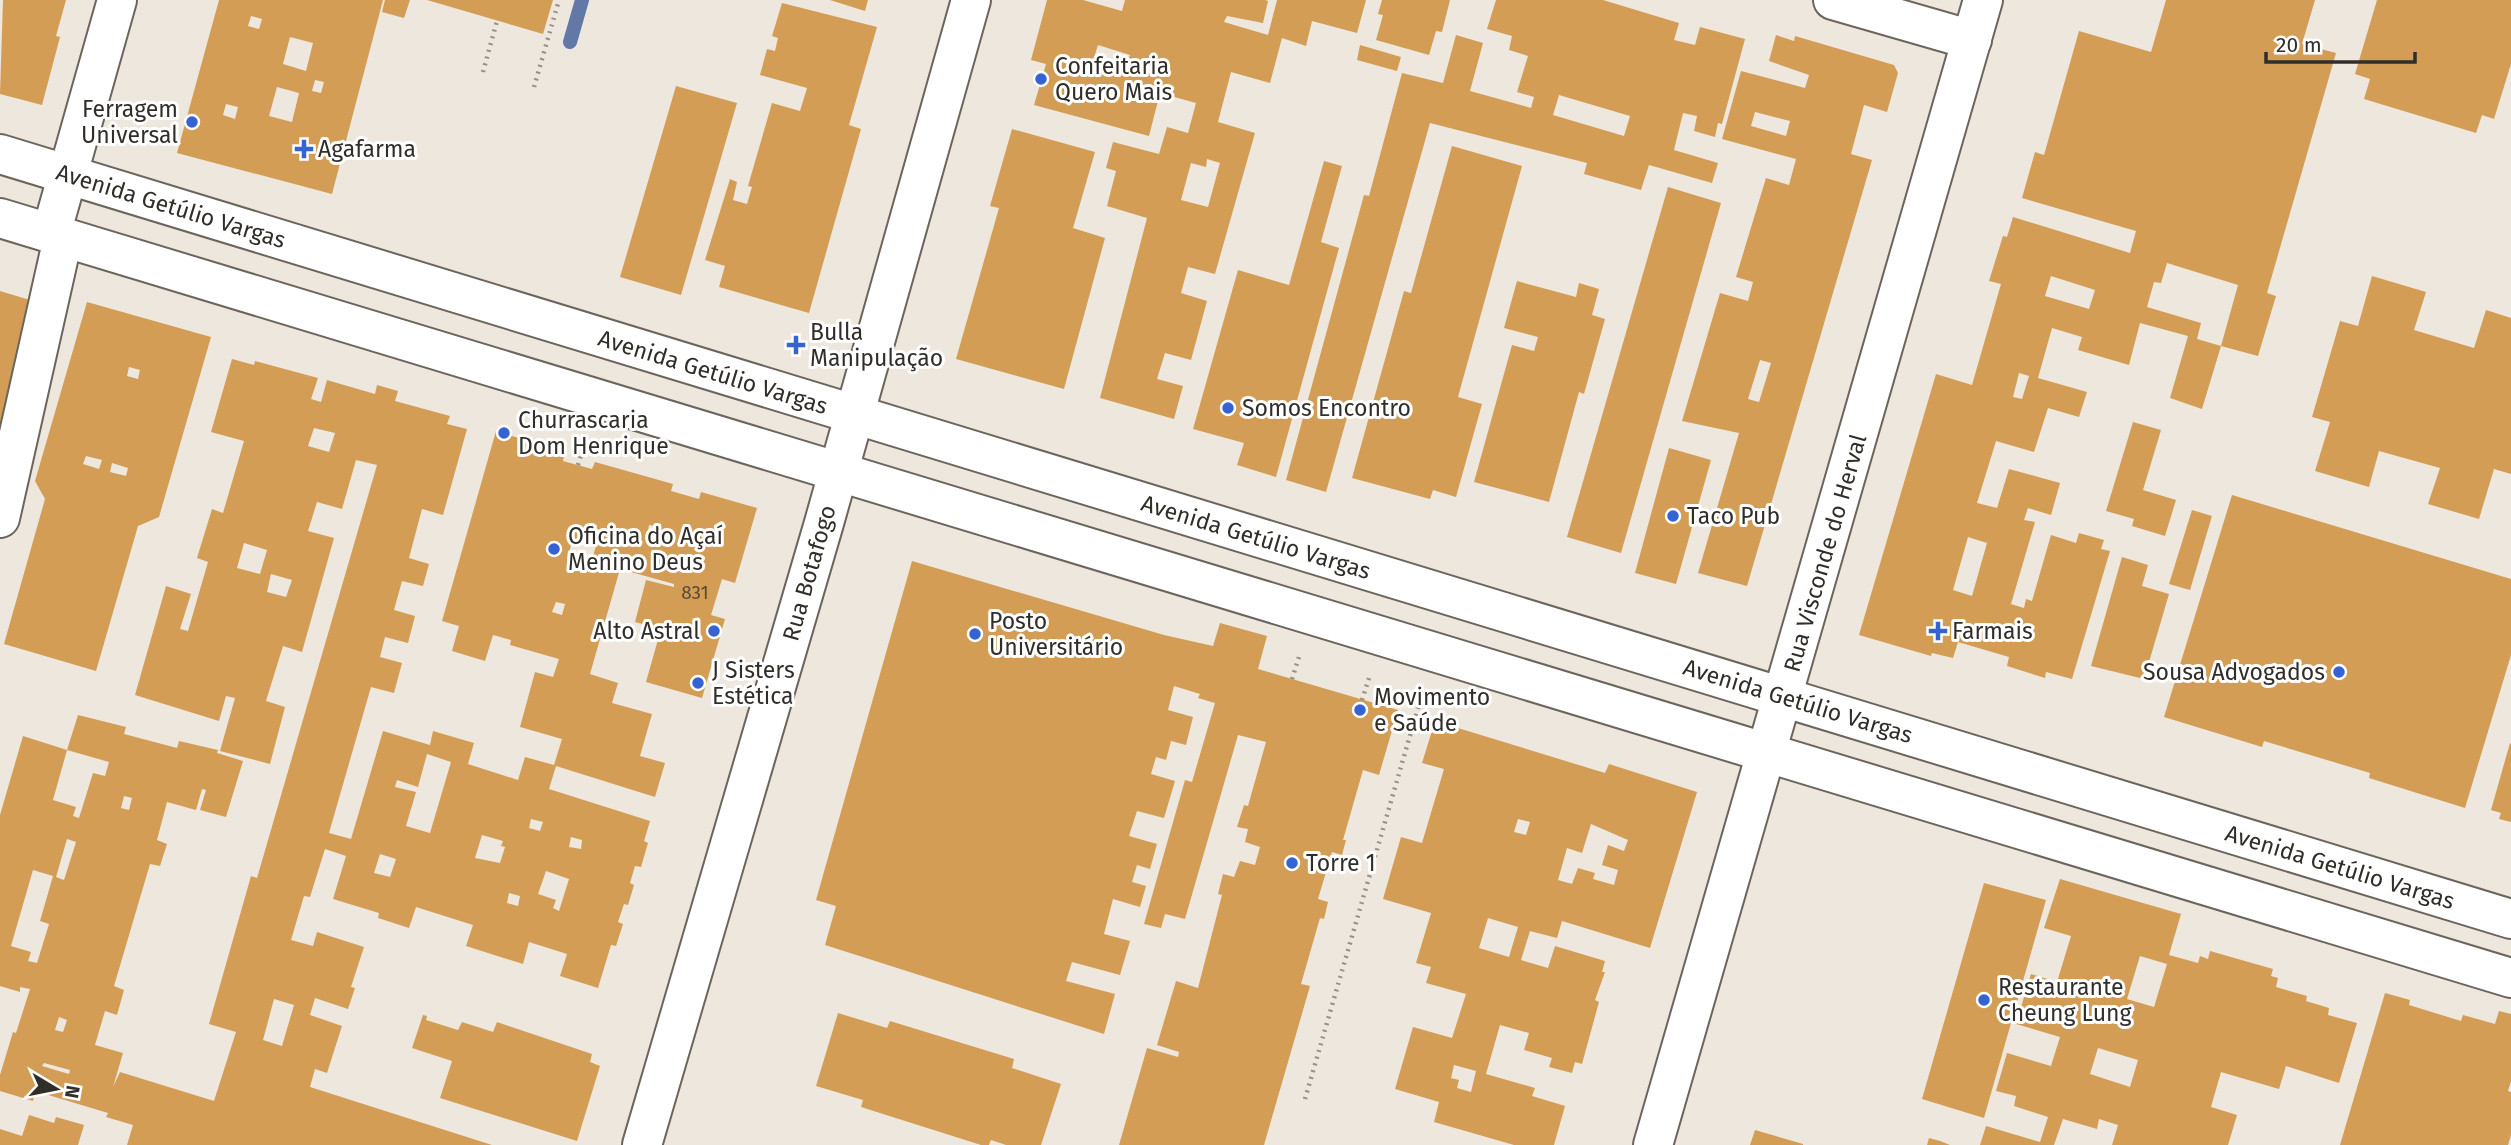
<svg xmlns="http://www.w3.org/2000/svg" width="2511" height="1145" font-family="'Fira Sans',sans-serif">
<rect width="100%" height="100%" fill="#eee7dd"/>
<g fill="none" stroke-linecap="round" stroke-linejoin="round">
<path stroke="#6278a7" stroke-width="14" d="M570,42l12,-42"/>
</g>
<g fill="#d39d56" fill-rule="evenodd">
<path d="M3,0h63l-10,36 4,1 -18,68 -42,-11z"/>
<path d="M219,0h164l-51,194 -155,-41zM251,16l11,3 -3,10 -11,-3zM290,37l23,6 -7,28 -23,-7zM315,80l9,2 -3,11 -9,-2zM277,87l22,6 -7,29 -23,-6zM226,104l12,3 -3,12 -12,-4z"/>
<path d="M385,0h25l-6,18 -22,-6z"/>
<path d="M427,0h126l-10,34z"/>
<path d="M830,0h38l-3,11z"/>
<path d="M1047,0h36l39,11 3,-11h140l3,1 -5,22 -36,-7 -3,6 44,13 9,-35h89l-9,33 -45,-12 -6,25 -24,-8 -12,45 -39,-11 -13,50 37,11 -40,141 -27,-7 -7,26 26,8 -16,59 -26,-7 -8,26 26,7 -9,33 -74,-21 47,-180 -40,-12 9,-35 -10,-3 7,-26 46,12 8,-27 21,6 8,-30 -36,-10 -11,43 -115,-31 12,-41 -15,-4zM1098,45l32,10 -2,6 39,10 -2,6 -71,-19zM1207,159l13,4 -12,44 -27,-7 10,-37 15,4z"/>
<path d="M1382,0h68l-8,32 -6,-1 -7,24 -53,-15 7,-25 -5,-1z"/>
<path d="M1496,0h107l76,23 -5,17 21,5 5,-18 45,12 -23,85 -4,-1 -3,14 -21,-6 3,-15 -14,-3 -9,37 44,13 -6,20 -63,-18 -8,25 -57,-16 3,-11 -157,-40 -104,369 -40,-12 78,-285 5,1 33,-123 41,10 13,-48 27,8 -13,48 61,17 3,-11 -17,-5 11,-36 -19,-6 3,-14 -25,-7zM1559,95l71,21 -6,20 -71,-21z"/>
<path d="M2166,0h149l-13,44 34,9 -69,240 9,3 -18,60 -37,-10 17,-61 -71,-22 -6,20 -7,-1 -7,25 54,16 -4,16 24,7 -19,63 -32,-11 18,-62 -48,-13 -11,42 -51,-15 4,-13 -30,-9 -14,50 49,14 -8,25 -31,-9 -14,44 -38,-11 -19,62 20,5 12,-39 51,14 -9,32 -23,-7 -4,12 11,2 -24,82 13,4 2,-9 6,2 19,-66 25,8 3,-10 25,7 -3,9 9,2 -38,128 -26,-7 -1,6 -38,-12 2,-9 -51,-15 -5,16 -21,-5 -1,3 -72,-21 77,-261 36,11 29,-101 -12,-3 14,-45 4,1 6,-20 117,36 6,-22 -114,-33 13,-46 9,3 35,-124 72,21zM2051,276l44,14 -6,19 -44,-13zM2019,373l10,3 -7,23 -9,-2zM1968,537l19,6 -15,53 -19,-6z"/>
<path d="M2377,0h134v64l-17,55 -12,-4 -6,18 -112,-34 6,-20 -15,-5z"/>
<path d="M782,3l95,24 -28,98 12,4 -52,184 -90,-26 6,-21 -20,-6 25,-81 7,3 -4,18 14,4 5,-17 -4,-1 24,-83 28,8 7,-23 -47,-13 7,-26 8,2 3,-13 -6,-2z"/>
<path d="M1776,35l18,6 1,-5 99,29 4,8 -11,39 -23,-7 -13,49 21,6 -125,426 -49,-13 41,-140 -57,-12 38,-128 28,8 5,-19 -17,-5 30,-99 23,7 7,-26 -74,-20 19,-68 64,17 4,-13 -40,-14zM1755,112l35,9 -4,15 -35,-10zM1760,360l11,3 -12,39 -11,-3z"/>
<path d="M1360,45l41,12 -4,14 -40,-11z"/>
<path d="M676,86l61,17 -56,192 -61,-18z"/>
<path d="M1012,129l83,23 -22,76 32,10 -41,151 -108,-30 43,-151 -9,-2z"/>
<path d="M1452,146l70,20 -64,231 24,7 -26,93 -23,-7 -3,9 -78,-21 52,-187 7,2z"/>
<path d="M1324,161l18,5 -21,76 18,6 -63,229 -39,-12 7,-22 -51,-14 45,-159 51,15z"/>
<path d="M1668,187l53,16 -100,350 -54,-16z"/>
<path d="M2372,276l54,16 -12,38 60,18 12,-38 25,8v156l-17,-5 -15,50 -51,-15 12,-36 -61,-17 -10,36 -54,-16 15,-49 -18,-5 28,-96 18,5z"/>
<path d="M1517,281l59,16 3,-14 20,6 -7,26 13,4 -21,75 -5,-2 -30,110 -75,-20 38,-137 22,6 4,-14 -34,-9z"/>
<path d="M0,291l40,12 -40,134z"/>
<path d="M87,302l124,35 -52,180 -21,9 -42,145 -92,-27 41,-145 -10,-18zM129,367l11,3 -2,9 -11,-3zM86,456l16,4 -3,9 -16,-5zM112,463l16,5 -2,8 -16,-4z"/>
<path d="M232,359l22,6 1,-4 63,17 -7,21 10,3 6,-22 48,14 2,-9 21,6 -3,10 55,15 -3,8 20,5 -24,86 -21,-6 -13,49 20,6 -6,22 -21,-5 -8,29 21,6 -7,27 -23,-6 -5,20 22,6 -8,30 -23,-6 -42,146 22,6 32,-108 47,14 3,-14 41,12 -6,21 50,16 7,-23 29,8 8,-26 -42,-12 15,-55 18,5 6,-18 -49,-14 1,-5 -18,-5 -8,26 -33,-10 7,-25 -17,-5 54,-190 69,21 -2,9 29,8 3,-7 78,22 -2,7 28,8 2,-7 56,16 -22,75 -13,-4 -11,36 14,4 -23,79 -56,-16 15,-53 -26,-7 11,-42 28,7v-3l-54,-15 -30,105 28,9 -6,20 40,11 -12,42 25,7 -10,34 -99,-31 -7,23 101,32 -6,20 4,2 -7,24 -6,-1 -5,17 4,2 -6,20 -4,-1 -6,18 5,2 -7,22 -5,-1 -13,43 -38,-12 7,-22 -38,-12 -6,22 -57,-18 7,-21 -57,-18 -7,21 -31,-10 1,-5 -46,-14 13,-43 -21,-7 -15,48 -6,-1 -13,44 22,6 4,-14 47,15 -13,40 4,1 -7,21 -33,-11 -5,17 32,11 -15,47 -12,-4 -5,18 182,58h-365l6,-20 -27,-8 2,-4 -73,-22 -2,10 -33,-10v-16l13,-43 3,1 14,-44 -10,-2v5l-20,-6v-171l23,-79 44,14 -14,50 23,7 -3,9 6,2 14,-45 12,3 4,-14 -42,-12 11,-35 48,12 -2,7 53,14 2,-7 39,9 -1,3 26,8 -17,56 -26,-7 6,-20 -4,-1 -6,21 -29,-8 -10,38 10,4 -7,22 -10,-2 -36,122 10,4 -7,25 -12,-4 -10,34 28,8 -10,34 7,-15 94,29 22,-69 -27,-8 42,-148 6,2 120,-413 -21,-5 -14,49 -25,-7 -9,29 26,7 -32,114 -19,-6 -17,55 19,6 -15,57 -50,-13 15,-53 -9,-2 -7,25 -84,-26 31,-109 25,8 -11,35 8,2 20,-69 -11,-4 15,-49 11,4 21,-72 -33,-9zM314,428l21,5 -6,19 -21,-6zM649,525l12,2 -2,7 -11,-3zM573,539l23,7 -6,20 -23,-7zM244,543l23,7 -7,24 -23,-6zM271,574l21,6 -6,17 -19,-5zM556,602l9,2 -3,11 -10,-3zM427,754l24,8 -21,71 -24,-7 10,-34 -21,-5 2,-7 21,7zM124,796l8,2 -3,12 -8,-2zM531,819l12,3 -3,9 -11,-3zM482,835l21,6 -2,5 4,1 -5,16 -25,-5zM571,837l11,3 -1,9 -12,-2zM67,839l9,3 -12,38 -8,-3zM380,854l16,5 -6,18 -16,-4zM33,870l20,6 -13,45 9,3 -12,39 -9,-2 3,-9 -20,-6zM546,871l23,8 -10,32 -6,-3 3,-8 -18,-6zM509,893l11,3 -2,10 -11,-3zM274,999l20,6 -12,41 -19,-6zM59,1017l8,3 -4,12 -8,-2zM44,1063l26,7 -1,4 -27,-8z"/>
<path d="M2133,422l28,8 -18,60 33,10 -11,36 -33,-10 2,-7 -28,-8z"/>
<path d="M1669,448l42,12 -35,124 -41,-11z"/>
<path d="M2232,495l279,84v76l-46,153 -96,-30 1,-5 -106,-32 -2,6 -98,-30z"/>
<path d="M2192,510l20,6 -22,74 -21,-6z"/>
<path d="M2122,557l26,8 -6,21 27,8 -25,85 -53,-13z"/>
<path d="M912,561l252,74 49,11 7,-23 47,13 -9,33 140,41 -19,65 -16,-5 -20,70h3l-4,15 -10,-3 -14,47 10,3 -4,17 -4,-1 -19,66 9,2 -46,159h-145l28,-97 31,9 1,-5 -22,-7 19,-64 22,7 24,-93 -4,-1 5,-20 11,3 6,-16 15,4 5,-18 -15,-5 3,-13 -11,-2 7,-22 4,1 18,-64 -28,-7 -53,184 -20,-5 -4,14 -17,-4 41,-144 7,2 23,-79 -17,-5 2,-4 -26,-8 -6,24 25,7 -7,28 -15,-4 -5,19 -10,-3 -5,17 24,7 -11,37 -27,-7 -8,25 28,8 -7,25 -13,-4 -5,17 14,4 -6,21 -27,-8 -9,35 26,7 -10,34 -48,-13 -6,19 49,13 -11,40 -279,-89 11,-39 -20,-6z"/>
<path d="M1435,721l170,52 4,-9 88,28 -47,156 -88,-27 -5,17 -27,-7 -9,29 27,8 7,-22 50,15 -3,11h3l-10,28 4,2 -17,62 -7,-2 -3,11 -23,-6 3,-9 -28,-8 5,-17 -29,-8 -14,49 49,14 -3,8 33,10 -11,39h-40l-80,-23 5,-20 -44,-13 18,-62 39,11 14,-44 -40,-11 5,-16 -15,-4 15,-50 -48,-14 18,-62 21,6 22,-74 -22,-6zM1518,819l12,3 -4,13 -12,-3zM1591,824l37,16 -4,11 -16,-6 -6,20 16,5 -4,15 -21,-6 2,-6 -17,-5 -6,16 -14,-4 9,-32 15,5zM1488,918l30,9 -9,30 -30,-9zM1454,1065l22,6 -5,21 -14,-4 2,-8 -8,-2z"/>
<path d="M2510,743l1,1v78l-12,-3 2,-6 -10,-3z"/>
<path d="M2060,879l121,35 -12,41 29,8 2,-7 8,3 2,-8 63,18 -2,7 7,2 -2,9 31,9 -1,5 23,7 -1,7 29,8 -18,60 -53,-17 -7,23 -58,-17 -10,35 26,8 -9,30h-116l6,-20 -19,-6 -2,10 -34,-10 -9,26h-74l6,-19 54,16 8,-25 -34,-11 2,-10 -20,-5 11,-38 44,13 9,-29 -44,-13 15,-50 26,8 14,-46 -27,-8zM2140,956l27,8 -13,43 -27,-8zM2098,1048l40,12 -8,27 -40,-13z"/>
<path d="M1984,883l62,17 -62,218 -62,-19z"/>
<path d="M2385,993l25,7 -1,5 52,16 2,-6 32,9 4,-13 12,3v67l-3,10 3,1v43l-3,10h-168z"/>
<path d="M838,1013l49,15 3,-7 124,38 -2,9 49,16 -20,61h-35l-15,-5 -2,5h-8l-120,-38 2,-7 -47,-14z"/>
<path d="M423,1015l4,1 -1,4 32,10 4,-8 31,10 4,-10 95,32 -2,8 10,4 -23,75 -137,-43 12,-37 -40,-13z"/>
<path d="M29,1115l25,8 2,-6 28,8 -6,20h-78v-16l22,7z"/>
<path d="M1755,1130l48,14v1h-53z"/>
<path d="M1929,1138l11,3 10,4h-23z"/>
</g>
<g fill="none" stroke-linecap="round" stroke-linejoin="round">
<defs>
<g id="minor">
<path d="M1833,0l139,40"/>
<path d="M51,234l66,-234"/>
<path d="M0,518l63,-280"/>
<path d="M642,1145l182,-622 147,-523"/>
<path d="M1653,1145l330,-1145"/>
</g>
<g id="major">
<path d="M0,154l2511,765"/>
<path d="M0,218l2511,760"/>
</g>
</defs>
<use href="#minor" stroke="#6c655d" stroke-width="42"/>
<use href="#major" stroke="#6c655d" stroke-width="42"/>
<g stroke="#969189" stroke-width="4.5" stroke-dasharray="2 5" stroke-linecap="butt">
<path d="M483,72l14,-51"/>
<path d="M534,87l25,-87"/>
<path d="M578,465l7,-24"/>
<path d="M1292,679l7,-22"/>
<path d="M1362,700l7,-22"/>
<path d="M1305,1099l117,-405"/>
</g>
<use href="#minor" stroke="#fff" stroke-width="38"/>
<use href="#major" stroke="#fff" stroke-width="38"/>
</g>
<g fill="#3663d3" stroke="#fff" stroke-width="2.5">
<circle cx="1041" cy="79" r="7"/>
<circle cx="192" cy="122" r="7"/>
<path d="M300.5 138.5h7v7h7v7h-7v7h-7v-7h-7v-7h7z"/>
<path d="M792.5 334.5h7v7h7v7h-7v7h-7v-7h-7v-7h7z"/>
<circle cx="1228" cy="408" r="7"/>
<circle cx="504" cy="433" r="7"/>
<circle cx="1673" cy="516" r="7"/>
<circle cx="554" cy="549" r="7"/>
<circle cx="714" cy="631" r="7"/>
<path d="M1934.5 620.5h7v7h7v7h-7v7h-7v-7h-7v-7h7z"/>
<circle cx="975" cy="634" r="7"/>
<circle cx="2339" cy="672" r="7"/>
<circle cx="698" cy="683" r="7"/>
<circle cx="1360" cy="710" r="7"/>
<circle cx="1292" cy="863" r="7"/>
<circle cx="1984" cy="1000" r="7"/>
</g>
<g text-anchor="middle" stroke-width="6" stroke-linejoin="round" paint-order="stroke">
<g font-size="19" fill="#5a4a35">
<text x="695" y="599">831</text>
</g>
<g font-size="23" fill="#312e2a" stroke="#fff" text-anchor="start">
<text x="1055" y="74">Confeitaria<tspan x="1055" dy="26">Quero Mais</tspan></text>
<text x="178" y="117" text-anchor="end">Ferragem<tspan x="178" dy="26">Universal</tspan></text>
<text x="318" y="157">Agafarma</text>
<text x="810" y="340">Bulla<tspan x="810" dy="26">Manipulação</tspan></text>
<text x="1242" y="416">Somos Encontro</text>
<text x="518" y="428">Churrascaria<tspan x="518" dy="26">Dom Henrique</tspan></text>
<text x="1687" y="524">Taco Pub</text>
<text x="568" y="544">Oficina do Açaí<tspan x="568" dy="26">Menino Deus</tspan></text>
<text x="989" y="629">Posto<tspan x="989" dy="26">Universitário</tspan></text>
<text x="700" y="639" text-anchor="end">Alto Astral</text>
<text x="1952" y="639">Farmais</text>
<text x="712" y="678">J Sisters<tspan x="712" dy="26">Estética</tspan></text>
<text x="2325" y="680" text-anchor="end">Sousa Advogados</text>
<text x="1374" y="705">Movimento<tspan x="1374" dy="26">e Saúde</tspan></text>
<text x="1306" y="871">Torre 1</text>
<text x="1998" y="995">Restaurante<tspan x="1998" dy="26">Cheung Lung</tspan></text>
</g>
<g font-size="23" fill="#312e2a" stroke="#fff">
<text transform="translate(171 206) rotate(17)" y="8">Avenida Getúlio Vargas</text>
<text transform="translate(713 372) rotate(17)" y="8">Avenida Getúlio Vargas</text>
<text transform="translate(1256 537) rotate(17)" y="8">Avenida Getúlio Vargas</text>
<text transform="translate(1825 553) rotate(-74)" y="8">Rua Visconde do Herval</text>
<text transform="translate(809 573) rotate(-74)" y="8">Rua Botafogo</text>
<text transform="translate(1798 701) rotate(17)" y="8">Avenida Getúlio Vargas</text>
<text transform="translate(2340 867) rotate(17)" y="8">Avenida Getúlio Vargas</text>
</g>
</g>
<g transform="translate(56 1089) rotate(100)" stroke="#ffffff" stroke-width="5" paint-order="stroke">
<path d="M0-5L12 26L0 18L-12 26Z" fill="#312e2a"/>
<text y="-10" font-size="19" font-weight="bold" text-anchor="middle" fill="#312e2a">N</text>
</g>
<path d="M2266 52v10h149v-10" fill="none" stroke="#312e2a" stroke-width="3.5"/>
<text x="2276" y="52" font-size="21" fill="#312e2a" stroke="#ffffff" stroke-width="5" paint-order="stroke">20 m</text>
</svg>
